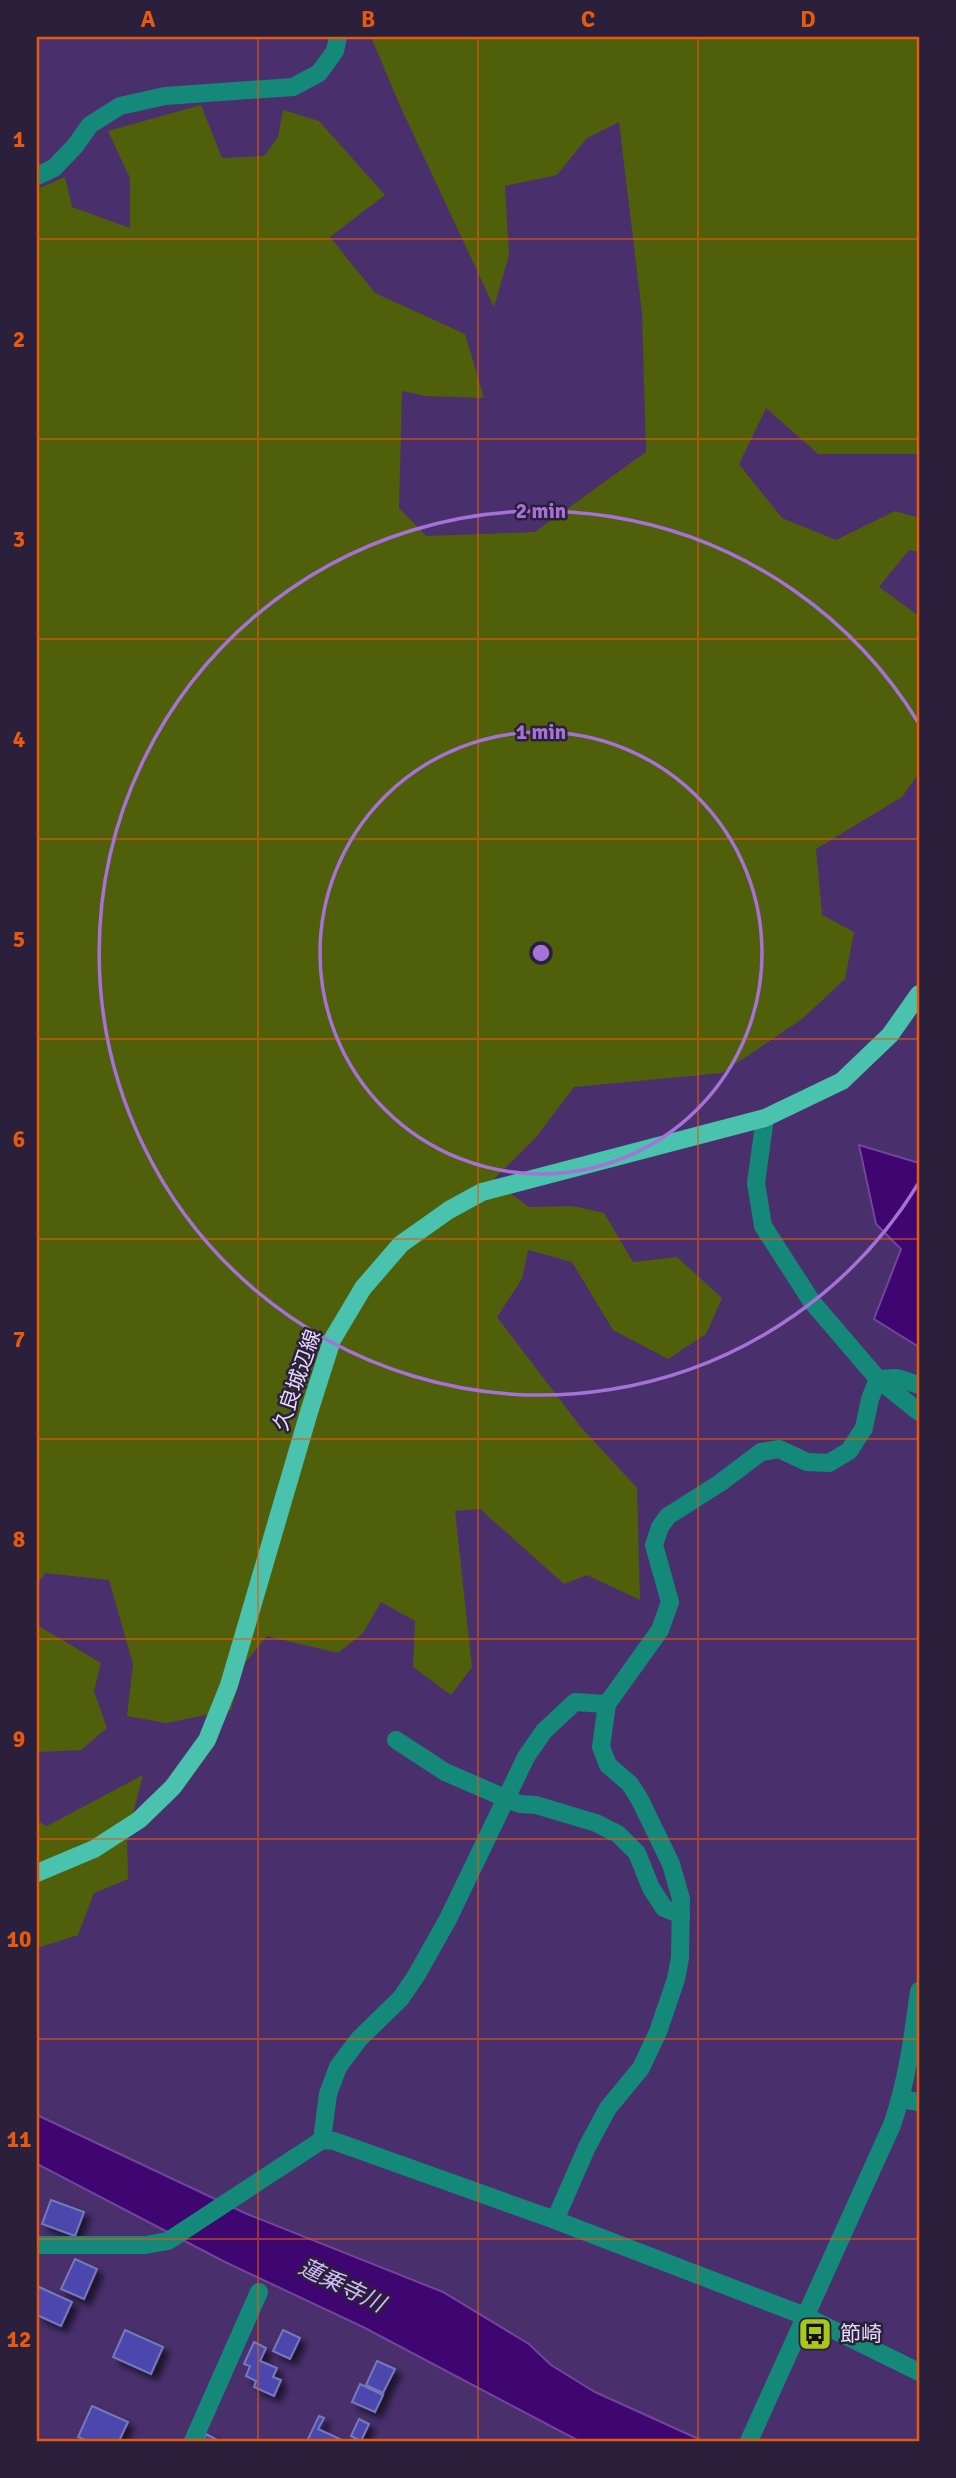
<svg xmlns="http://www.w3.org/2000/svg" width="956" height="2478" font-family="Signika,'Noto Sans JP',sans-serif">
<defs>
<filter id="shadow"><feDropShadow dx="6" dy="6" stdDeviation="3.5" flood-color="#0009"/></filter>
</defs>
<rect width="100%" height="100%" fill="#49306d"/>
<g fill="#505f0a">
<path d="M371,37h548v417h-101l-52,-46 -27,56 43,54 54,22 59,-29 24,7v34l-10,-2 -30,37 40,29v157l-17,24 -86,52 6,66 32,17 -9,47 -43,40 -80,54 -148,14 -37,49 -44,44 36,27 44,-1 31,7 29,49 44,-5 45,41 -16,36 -38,25 -55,-29 -41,-68 -44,-12 -6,29 -25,38 83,109 57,62 3,112 -53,-25 -23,9 -84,-75 -25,2 17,156 -21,28 -38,-28 2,-46 -34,-19 -18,31 -25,20 -71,-17 -23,28 -13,46 -65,13 -39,-7 6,-52 -24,-84 -64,-7 -8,12v-1396l28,-12 7,30 58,21v-50l-22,-47 93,-26 21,53 42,-2 14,-19 5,-27 36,11 66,74 -55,42 45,56 90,41 19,64 -58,-2 -24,-5 -3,117 27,28 109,-4 111,-80 -4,-139 -23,-191 -32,16 -30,37 -52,11 4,69 -15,52 -93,-199z"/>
<path d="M37,1625l64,38 -7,28 13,37 -26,22 -44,2z"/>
<path d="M143,1775l-16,62 1,42 -34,14 -16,42 -41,13v-127l10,5z"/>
</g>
<g fill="#3f0571" stroke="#71469a" stroke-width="2">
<path d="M859,1145l60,18v184l-45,-28 27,-70 -25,-25z"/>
<path d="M37,2115l210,99 196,78 86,52 22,21 44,27 108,49h-124l-216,-114 -138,-65 -188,-98z"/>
</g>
<g fill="#4b47ad" stroke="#7579bc" stroke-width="2" filter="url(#shadow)">
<path d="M51,2200l33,12 -9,24 -33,-12z"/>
<path d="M75,2259l22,10 -13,30 -23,-10z"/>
<path d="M39,2287l33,15 -11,24 -24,-11v-22z"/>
<path d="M125,2330l38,17 -12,27 -38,-17z"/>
<path d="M283,2330l17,8 -10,21 -17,-8z"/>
<path d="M254,2342l12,6 -6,13 17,7 -4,9 8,3 -7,16 -20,-9 2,-6 -10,-5 4,-10 -6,-2z"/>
<path d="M377,2361l18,8 -12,24 -17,-8z"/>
<path d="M360,2384l23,11 -8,17 -23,-10z"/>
<path d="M92,2406l36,16 -9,19h-32l-9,-4z"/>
<path d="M319,2416l5,2 -6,11 26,12h-37z"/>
<path d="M359,2419l10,5 -8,17 -10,-5z"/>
<path d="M206,2434l13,7h-17z"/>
</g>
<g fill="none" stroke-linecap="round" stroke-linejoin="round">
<g stroke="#158979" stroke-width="18">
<path d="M37,176l17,-8 21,-22 15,-21 30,-19 45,-10 128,-9 26,-14 16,-22 3,-14"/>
<path d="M765,1118l-9,65 7,43 49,76 66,77 41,33"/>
<path d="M396,1740l49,32 60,26 15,6 16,1 60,18 22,11 19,19 14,35 13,20 17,7"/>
<path d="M901,2099l18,3"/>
<path d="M322,2140l6,-46 10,-27 21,-28 42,-41 15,-22 32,-57 78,-162 18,-26 31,-29 32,2"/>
<path d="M555,2220l32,-73 21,-39 33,-40 17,-36 18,-53 4,-21 1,-59 -10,-35 -31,-64 -10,-16 -22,-19 -7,-18 6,-43 53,-74 10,-28 -16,-57 6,-18 8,-11 52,-33 41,-31 18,-3 28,13 22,1 20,-12 15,-23 6,-29 8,-20 19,-1 22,7"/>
<path d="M37,2245h108l23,-4 154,-101 12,1 221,79 250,96 114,56"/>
<path d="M193,2441l66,-149"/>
<path d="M749,2441l143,-316c15,-43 21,-89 27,-134"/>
</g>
<path stroke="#49c2ae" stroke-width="18" d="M37,1873l57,-24 45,-29 34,-33 34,-47 22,-55 80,-273 23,-72 31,-52 38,-44 48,-34 33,-18 283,-74 77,-37 48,-46 29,-41"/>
</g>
<path fill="none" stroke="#e8590c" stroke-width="2" stroke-opacity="0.55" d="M258,37v2404M478,37v2404M698,37v2404M37,239h882M37,439h882M37,639h882M37,839h882M37,1039h882M37,1239h882M37,1439h882M37,1639h882M37,1839h882M37,2039h882M37,2239h882"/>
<g fill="none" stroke="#a672d7" stroke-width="3.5">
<circle cx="541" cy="953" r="221"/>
<path d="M918 1184A442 442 0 1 1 918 722"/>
</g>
<defs>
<symbol id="bus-square" viewBox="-11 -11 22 22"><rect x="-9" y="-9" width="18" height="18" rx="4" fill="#a9c71a" stroke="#2a203b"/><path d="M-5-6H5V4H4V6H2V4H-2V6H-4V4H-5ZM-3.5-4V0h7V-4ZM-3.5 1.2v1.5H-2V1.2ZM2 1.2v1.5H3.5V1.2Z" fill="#111"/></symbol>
</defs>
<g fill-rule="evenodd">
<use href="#bus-square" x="796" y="2315" width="38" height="38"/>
</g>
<g text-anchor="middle" stroke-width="5" stroke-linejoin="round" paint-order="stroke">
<g font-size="21" fill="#e6dcfa" stroke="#2a203b">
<text transform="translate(297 1380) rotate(-71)" y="7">久良城辺線</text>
</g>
<g font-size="21" fill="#e6dcfa" stroke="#2a203b" text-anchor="start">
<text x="840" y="2341">節崎</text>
</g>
<g font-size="23" font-style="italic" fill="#cebcf1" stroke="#2a203b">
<text transform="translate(342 2285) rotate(26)" y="8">蓮乗寺川</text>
</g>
</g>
<circle cx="541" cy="953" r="10" fill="#a672d7" stroke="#2a203b" stroke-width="3.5"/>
<g font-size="21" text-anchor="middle" font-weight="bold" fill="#a672d7" stroke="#2a203b" stroke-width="5" stroke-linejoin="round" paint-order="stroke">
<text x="541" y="518">2 min</text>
<text x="541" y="739">1 min</text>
</g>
<rect width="956" height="2478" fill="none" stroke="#2a203b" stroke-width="77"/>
<rect x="38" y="38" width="880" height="2402" fill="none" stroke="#e8590c" stroke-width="2.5"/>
<g font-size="23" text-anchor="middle" font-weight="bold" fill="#e8590c">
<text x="148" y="27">A</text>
<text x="368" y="27">B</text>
<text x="588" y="27">C</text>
<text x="808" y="27">D</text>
<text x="19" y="147">1</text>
<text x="19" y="347">2</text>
<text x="19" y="547">3</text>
<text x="19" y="747">4</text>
<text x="19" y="947">5</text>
<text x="19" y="1147">6</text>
<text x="19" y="1347">7</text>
<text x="19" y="1547">8</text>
<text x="19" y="1747">9</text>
<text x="19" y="1947">10</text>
<text x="19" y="2147">11</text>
<text x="19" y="2347">12</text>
</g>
</svg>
